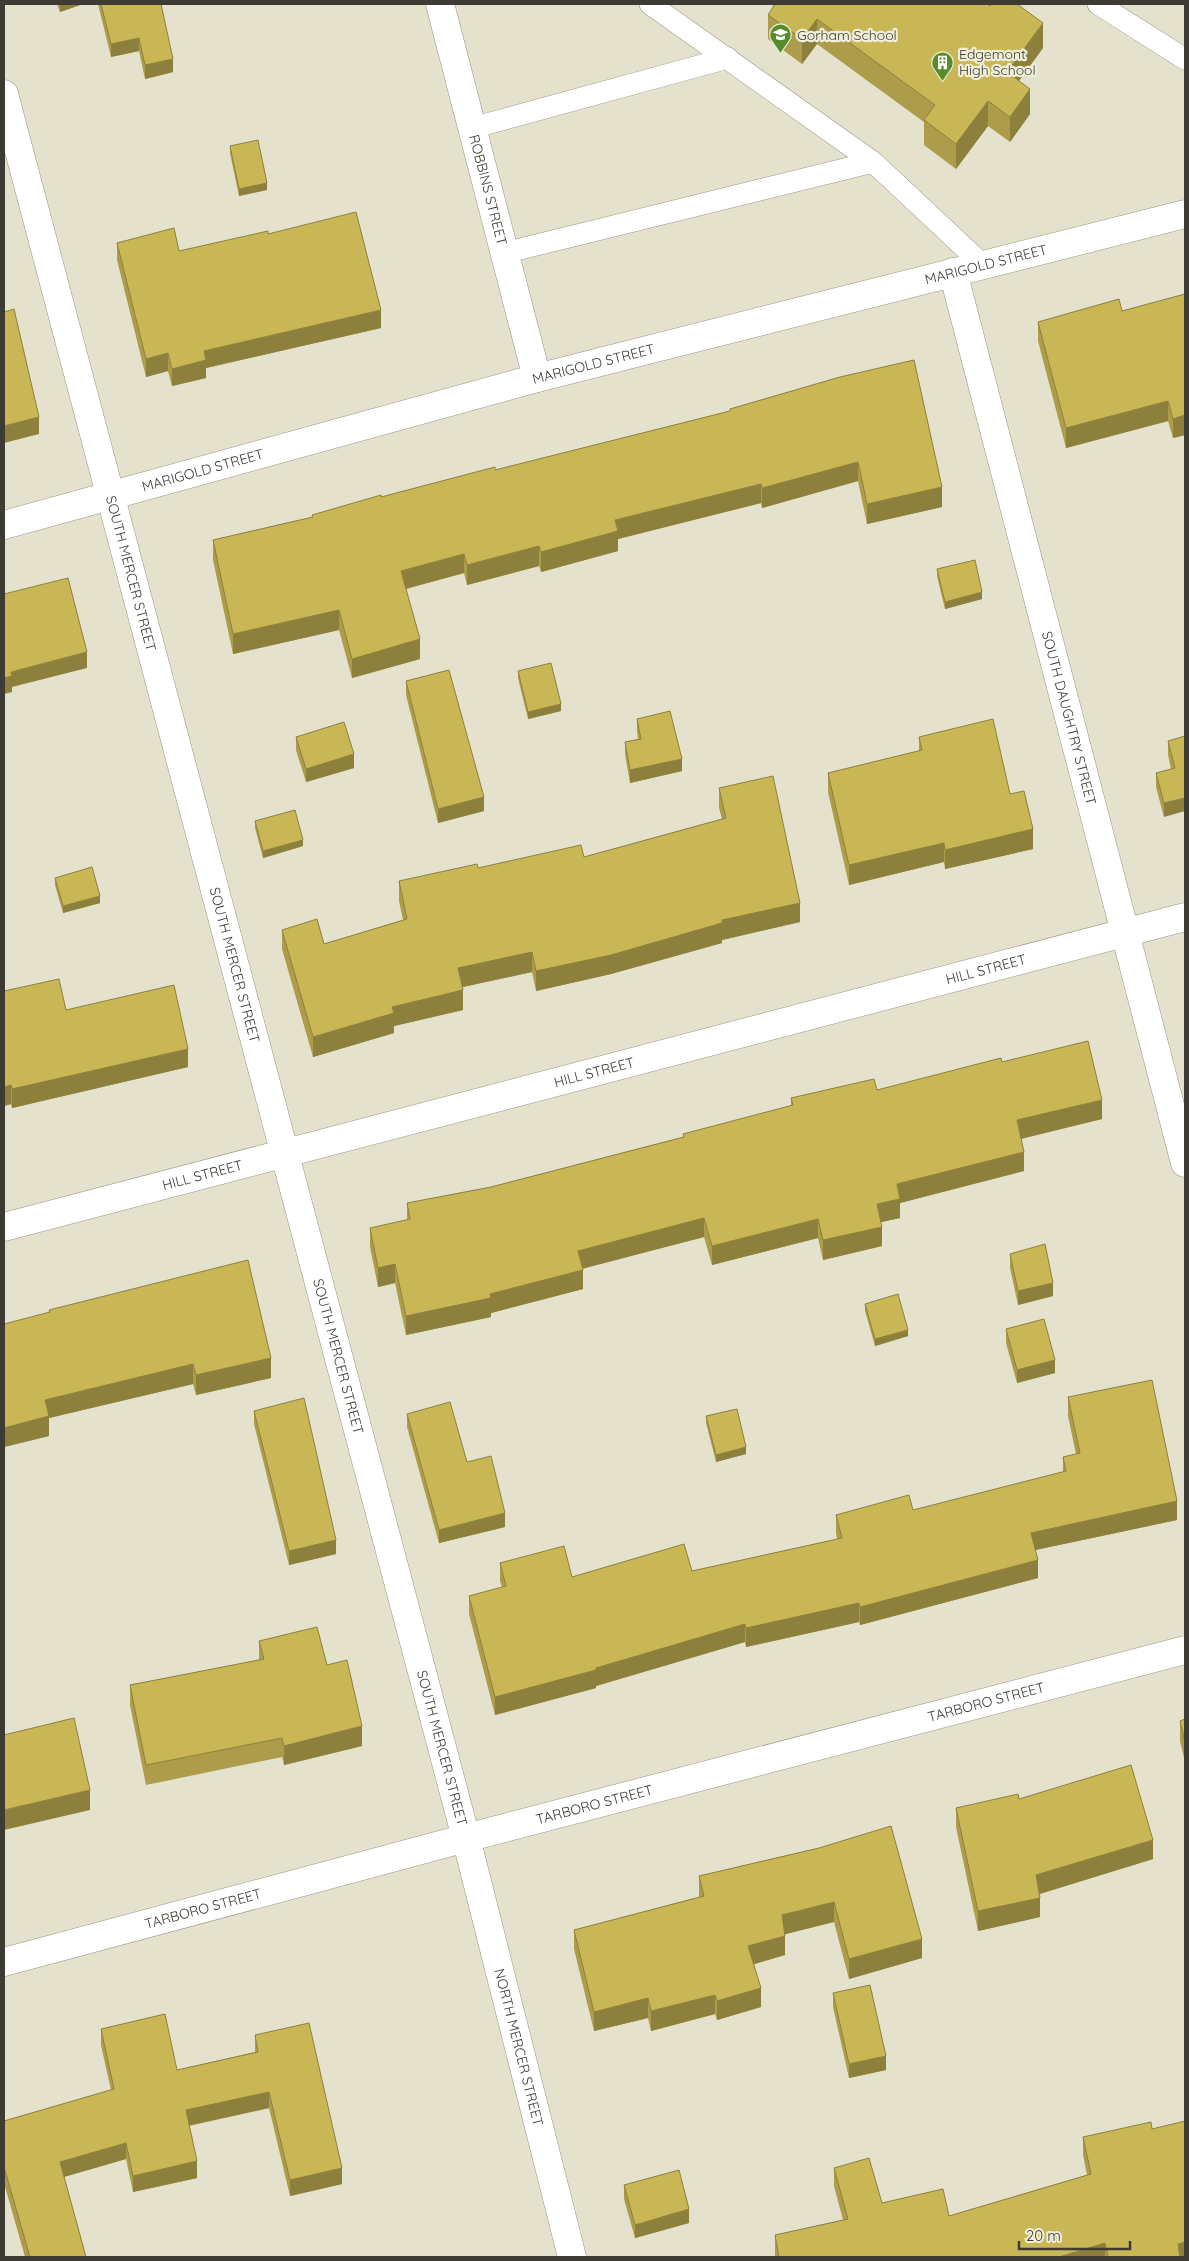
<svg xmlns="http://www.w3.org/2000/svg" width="1189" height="2261" font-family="Quicksand,sans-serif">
<rect width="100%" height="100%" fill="#e4e1cd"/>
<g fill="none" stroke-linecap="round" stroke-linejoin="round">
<defs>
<g id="service">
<path d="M650,4l223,158"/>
<path d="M1098,4l87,55"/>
<path d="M472,128l256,-70"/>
<path d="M504,253l369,-91 110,103"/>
</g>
<g id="minor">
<path id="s1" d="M440,4l97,374"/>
<path id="s2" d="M4,94l462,1744 106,419"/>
<path id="s3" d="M953,272l232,891"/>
<path id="s4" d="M4,525l533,-147 648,-164"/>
<path id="s5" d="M4,1227l1181,-310"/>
</g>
<g id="tertiary">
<path id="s6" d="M4,1962l462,-124 719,-188"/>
</g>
</defs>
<use href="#service" stroke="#999684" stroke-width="22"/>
<use href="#minor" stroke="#999684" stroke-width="29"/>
<use href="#tertiary" stroke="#999684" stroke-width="29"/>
<use href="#service" stroke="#fff" stroke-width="21"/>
<use href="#minor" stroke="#fff" stroke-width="28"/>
<use href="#tertiary" stroke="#fff" stroke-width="28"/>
</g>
<g fill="#ad9d4a">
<path d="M57,4h26l-23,8z"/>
<path d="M98,4h63l12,68 -28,7 -6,-28 -28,6z"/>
<path d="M771,4h216l56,44 -24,33 11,33 -20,28 -22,-16 -32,43 -32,-24v-23l-107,-78 -15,20 -34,-25v-24l6,-9z"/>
<path d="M230,146l37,44 -28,6 -9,-43z"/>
<path d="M268,234l113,94 -175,40v10l-34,8 -4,-15 -22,6 -29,-117v-17l62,8z"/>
<path d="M1185,294v141l-12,3 -5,-17 -102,27 -28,-107v-19l84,-11z"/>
<path d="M840,377l102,130 -75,17 -9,-43 -96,27 -1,-5 -143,36v12l-77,21 -2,-6 -72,19 -3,-12 -58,16 14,70 -68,19 -13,-48 -106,24 -20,-94v-20l99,-23v-2l69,-18 114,-27 235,-59v-2z"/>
<path d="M937,569l45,30 -37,10 -8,-33z"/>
<path d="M518,671l43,40 -33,8 -10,-41z"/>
<path d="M406,681l78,130 -46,12 -32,-128z"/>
<path d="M637,719l45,52 -52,12 -5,-29v-12l13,-3 -1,-8z"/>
<path d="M1185,736l-21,81 -8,-30v-14l15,-4 -3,-14v-14z"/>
<path d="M296,737l58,31 -48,14 -10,-32z"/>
<path d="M919,737l91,57 23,55 -88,20 -1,-7 -95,23 -21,-93v-19l91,-22z"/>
<path d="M719,788l81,134 -78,18v3l-111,31 -75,17 -4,-19 -69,15v23l-69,16v7l-81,24 -31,-108v-19l42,14 79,-24 -4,-19v-20l79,-13 106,-11 138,-38 -3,-11z"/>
<path d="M255,821l48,25 -40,12 -8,-30z"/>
<path d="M55,878l45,25 -37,10 -8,-28z"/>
<path d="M4,991l62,19 122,57 -176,41 -1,-4 -7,2z"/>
<path d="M1002,1062l100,57 -81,19 3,33 -124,32v15l-19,4 1,24 -59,14 -5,-22 -106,27 -8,-28 -122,31 1,21 -92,24v4l-85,18 -11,-52 -17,4 -8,-40v-19l37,-8v-17l84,-16 192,-50v-3l108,-28v-8l86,-8z"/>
<path d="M1010,1254l43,42 -35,9 -8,-37z"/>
<path d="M865,1304l43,32 -33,10 -10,-35z"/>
<path d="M49,1310l222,68 -75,17 -3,-11 -144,34v18l-45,11 45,-135z"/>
<path d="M1006,1329l49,44 -38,10 -11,-40z"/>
<path d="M1068,1397l109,123 -142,30 3,28 -178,47 -1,-3 -113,25 -1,-5 -149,44v2l-101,27 -26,-101v-18l33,-9 -2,-6v-18l72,14 120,-6 145,-32 -1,-6v-18l77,-5 150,-38v-15l13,-3 -8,-38z"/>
<path d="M254,1411l82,143 -47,11 -35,-141z"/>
<path d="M407,1414l60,48 38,65 -66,16 -32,-116z"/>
<path d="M706,1416l40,38 -30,8 -10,-39z"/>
<path d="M259,1641l68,24 35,81 -78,19 -2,-8 -136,28 -16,-80v-20l129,-25z"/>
<path d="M1185,1719v43l-5,-21v-20z"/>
<path d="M1019,1799l134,60 -113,35v23l-62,14 -22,-104v-19z"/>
<path d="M819,1848l103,110 -73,21 -15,-57 -49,12v21l-31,9 7,43 -44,13 -2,-6 -64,17 -3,-13 -54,13 -20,-82v-19l125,-33v-21z"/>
<path d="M833,1993l53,77 -37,8 -16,-71z"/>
<path d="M101,2029l76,41 78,-18v-17l87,149 -52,12 -21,-88 -80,18 8,52 -64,14 -7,-33 -62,18 22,80h-61l-21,-74v-62l107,-31 -10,-45z"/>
<path d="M1152,2129l33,128h-410v-22l68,-15 -9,-34v-18l48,35 67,13 138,-41 -4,-20v-18z"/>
<path d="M624,2185l65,38 -54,15 -11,-39z"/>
</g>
<g fill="#8d803c">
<path d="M60,4h23l-23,8z"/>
<path d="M817,19v25l-15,20v-25z"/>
<path d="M1043,23v25l-36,49v-25z"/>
<path d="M139,38v13l-28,6v-13z"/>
<path d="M173,59v13l-28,7v-14z"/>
<path d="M1030,89v25l-20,28v-25z"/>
<path d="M988,101v25l-32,43v-25z"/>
<path d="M267,183v7l-28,6v-7z"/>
<path d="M381,310v18l-175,40v10l-34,8v-17l32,-18z"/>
<path d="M168,353v18l-22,6v-18z"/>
<path d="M1168,401v20l-102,27v-20z"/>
<path d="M1185,415v20l-12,3v-19z"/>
<path d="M39,417v17l-35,9v-17z"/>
<path d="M858,462v19l-96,27v-20z"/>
<path d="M761,484v19l-143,36v12l-77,21v-20l74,-32z"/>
<path d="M942,487v20l-75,17v-20z"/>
<path d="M539,546v20l-72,19v-20z"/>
<path d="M464,554v19l-63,17v-19z"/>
<path d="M982,592v7l-37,10v-7z"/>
<path d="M339,610v20l-106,24v-20z"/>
<path d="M420,639v20l-68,19v-19z"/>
<path d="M87,652v16l-75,19v5l-8,2v-16l7,-6z"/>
<path d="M561,704v7l-33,8v-7z"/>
<path d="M354,754v14l-48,14v-13z"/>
<path d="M682,759v12l-52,12v-13z"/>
<path d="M484,797v14l-46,12v-14z"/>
<path d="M1185,798v13l-21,6v-14z"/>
<path d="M1033,829v20l-88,20v-19z"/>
<path d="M303,840v6l-40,12v-7z"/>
<path d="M944,843v19l-95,23v-20z"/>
<path d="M100,896v7l-37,10v-7z"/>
<path d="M800,903v19l-78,18v3l-111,31 -75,17v-20l186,-51z"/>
<path d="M532,952v20l-74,16v-20z"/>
<path d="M463,990v20l-69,16v7l-81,24v-20l79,-30z"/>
<path d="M188,1049v18l-176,41v-19z"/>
<path d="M11,1085v19l-7,2v-19z"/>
<path d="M1102,1100v19l-85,21v-20z"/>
<path d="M1024,1152v19l-124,32v15l-23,5v-19l20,-20z"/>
<path d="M704,1218v19l-126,33v-19z"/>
<path d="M818,1219v19l-106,27v-19z"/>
<path d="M882,1227v19l-59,14v-20z"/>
<path d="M395,1264v19l-17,4v-19z"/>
<path d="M583,1270v19l-92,24v4l-85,18v-19z"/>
<path d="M1053,1283v13l-35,9v-14z"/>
<path d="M908,1330v6l-33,10v-7z"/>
<path d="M271,1358v20l-75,17v-20z"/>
<path d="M1055,1360v13l-38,10v-13z"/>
<path d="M193,1364v20l-144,34v18l-45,11v-19l41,-28z"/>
<path d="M746,1447v7l-30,8v-7z"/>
<path d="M1177,1501v19l-146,31v-18z"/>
<path d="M505,1513v14l-66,16v-13z"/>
<path d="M336,1540v14l-47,11v-14z"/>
<path d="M1038,1560v18l-178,47v-18z"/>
<path d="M859,1603v19l-113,25v-19z"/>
<path d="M745,1624v18l-149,44v2l-101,27v-18l101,-29z"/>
<path d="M362,1726v20l-78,19v-19z"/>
<path d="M90,1790v20l-86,20v-20z"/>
<path d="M1153,1840v19l-117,36v-20z"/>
<path d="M1040,1898v19l-62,14v-20z"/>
<path d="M834,1902v20l-52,13v-20z"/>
<path d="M785,1936v19l-37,11v-20z"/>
<path d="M922,1939v19l-73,21v-20z"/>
<path d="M761,1988v19l-44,13v-19z"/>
<path d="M715,1995v19l-64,17v-20z"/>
<path d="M648,1998v20l-54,13v-19z"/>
<path d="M886,2056v14l-37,8v-14z"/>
<path d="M269,2092v16l-83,18v-16z"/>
<path d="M126,2143v16l-66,19v-16z"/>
<path d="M197,2161v17l-64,14v-16z"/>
<path d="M342,2168v16l-52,12v-16z"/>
<path d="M689,2209v14l-54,15v-13z"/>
<path d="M1185,2242v15h-7v-13z"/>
<path d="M1105,2243v14h-46z"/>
</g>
<g fill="#c9b756" stroke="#8d803c">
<path d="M101,4h60l12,55 -28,6 -6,-27 -28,6z"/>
<path d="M775,4h212l3,2 2,-2h25l26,19 -36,49 23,17 -20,28 -22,-16 -32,43 -32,-24 11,-15 -118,-86 -15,20 -34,-24z"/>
<path d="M258,140l9,43 -28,6 -9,-43z"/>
<path d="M356,212l25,98 -177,41 2,9 -34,9 -4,-16 -22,6 -29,-116 57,-15 5,23 89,-20v3z"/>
<path d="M1185,294v121l-12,4 -5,-18 -102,27 -28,-106 81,-23 3,12z"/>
<path d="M14,309l25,108 -35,9v-114z"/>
<path d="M914,360l28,127 -75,17 -9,-42 -96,26 -1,-4 -146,36 3,11 -77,21 -2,-6 -72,19 -3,-11 -63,17 19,68 -68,20 -13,-49 -106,24 -20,-94 100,-23 -1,-2 69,-20v2l114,-30v3l235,-59v-2l110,-32z"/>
<path d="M975,560l7,32 -37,10 -8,-33z"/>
<path d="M68,578l19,74 -76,20 1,4 -8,2v-84z"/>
<path d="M551,663l10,41 -33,8 -10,-41z"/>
<path d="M449,670l35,127 -46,12 -32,-128z"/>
<path d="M670,711l12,48 -52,11 -5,-28 16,-3 -4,-20z"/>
<path d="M993,719l17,75 14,-3 9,38 -88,21 -1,-7 -95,22 -21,-92 94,-23 -3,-13z"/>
<path d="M344,722l10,32 -48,15 -10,-32z"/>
<path d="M1185,736v62l-21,5 -8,-30 19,-5 -7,-27z"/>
<path d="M773,776l27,127 -78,17v3l-111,32 -75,16 -4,-19 -74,16 5,22 -71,17 2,6 -81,24 -31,-107 35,-11 7,25 83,-25 -8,-38 78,-17 1,4 103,-23 3,12 142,-39 -7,-30z"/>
<path d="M295,810l8,30 -40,11 -8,-30z"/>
<path d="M92,867l8,29 -37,10 -8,-28z"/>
<path d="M59,979l7,31 108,-25 14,64 -176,40 -1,-4 -7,2v-96z"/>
<path d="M1088,1041l14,59 -85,20 7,32 -127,32 3,15 -23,5 5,23 -59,13 -5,-21 -106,27 -8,-28 -126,33 5,19 -93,24 1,4 -85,18 -11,-52 -17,4 -8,-40 40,-9 -3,-16 84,-16 193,-50 -1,-3 110,-29 -2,-7 83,-19 3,11 124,-32 1,4z"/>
<path d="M1045,1244l8,39 -35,8 -8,-37z"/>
<path d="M248,1260l23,98 -75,17 -3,-11 -148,36 4,16 -45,12v-104l46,-12 -1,-2z"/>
<path d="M898,1294l10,36 -33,9 -10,-35z"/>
<path d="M1044,1319l11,41 -38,10 -11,-41z"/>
<path d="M1152,1380l25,121 -146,32 7,27 -178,47 -1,-4 -113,25 -1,-4 -149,44v2l-101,27 -26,-101 37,-10 -6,-23 64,-17 8,31 112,-33 8,27 150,-33 -6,-23 73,-20 4,15 153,-39 -3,-14 17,-4 -12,-56z"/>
<path d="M304,1398l32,142 -47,11 -35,-140z"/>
<path d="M450,1402l17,60 24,-6 14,57 -66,17 -32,-116z"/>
<path d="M737,1409l9,38 -30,8 -10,-39z"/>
<path d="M317,1627l10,38 20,-5 15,66 -78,20 -2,-8 -136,27 -16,-80 134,-26 -5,-18z"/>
<path d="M74,1718l16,72 -86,20v-75z"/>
<path d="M1185,1719v23l-5,-21z"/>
<path d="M1131,1765l22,75 -117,35 4,23 -62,13 -22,-103 62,-14 1,5z"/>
<path d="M891,1826l31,113 -73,20 -15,-57 -52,13 3,21 -37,10 13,42 -44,13 -2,-6 -64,16 -3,-13 -54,14 -20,-82 130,-34 -5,-20 120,-28z"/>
<path d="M870,1985l16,71 -37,8 -16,-71z"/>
<path d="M165,2014l12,56 81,-18 -3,-17 54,-12 33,145 -52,12 -21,-88 -83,18 11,51 -64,15 -7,-33 -66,19 26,95h-56l-26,-90v-46l110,-32 -13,-60z"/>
<path d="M1185,2121v121l-7,2 2,13h-72l-3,-14 -46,14h-280l-4,-22 73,-16 -14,-51 35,-10 13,45 61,-14 6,27 142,-42 -8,-37 68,-15 1,7z"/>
<path d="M679,2170l10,39 -54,16 -11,-40z"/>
</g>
<defs>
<symbol id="school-pin" viewBox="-11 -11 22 30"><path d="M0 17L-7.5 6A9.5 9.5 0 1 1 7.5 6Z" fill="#558d28" stroke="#f1eeda"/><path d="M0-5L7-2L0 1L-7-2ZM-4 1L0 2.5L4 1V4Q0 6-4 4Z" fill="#fff"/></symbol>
<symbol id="building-pin" viewBox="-11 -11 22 30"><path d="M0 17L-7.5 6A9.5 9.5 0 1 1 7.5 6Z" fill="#558d28" stroke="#f1eeda"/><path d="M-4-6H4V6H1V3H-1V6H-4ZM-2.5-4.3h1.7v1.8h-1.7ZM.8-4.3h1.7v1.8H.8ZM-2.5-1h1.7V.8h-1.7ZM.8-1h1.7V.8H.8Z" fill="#fff"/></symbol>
</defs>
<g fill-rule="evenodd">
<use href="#school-pin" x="768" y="22" width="25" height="34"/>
<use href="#building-pin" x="930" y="50" width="25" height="34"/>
</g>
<g text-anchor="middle" stroke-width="4.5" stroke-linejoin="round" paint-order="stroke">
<g font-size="14" fill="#3d3b33" stroke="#f1eeda" text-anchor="start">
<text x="797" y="40">Gorham School</text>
<text x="959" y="59">Edgemont<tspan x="959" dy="16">High School</tspan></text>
</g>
<g font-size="14" fill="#3d3b33" stroke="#f1eeda">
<text dy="5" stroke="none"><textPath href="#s1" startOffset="192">ROBBINS STREET</textPath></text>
<text dy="5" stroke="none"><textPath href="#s4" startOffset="1016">MARIGOLD STREET</textPath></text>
<text dy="5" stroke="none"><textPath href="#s4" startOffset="611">MARIGOLD STREET</textPath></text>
<text dy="5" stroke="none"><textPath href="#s4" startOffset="206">MARIGOLD STREET</textPath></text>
<text dy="5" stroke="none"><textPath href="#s2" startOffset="496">SOUTH MERCER STREET</textPath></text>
<text dy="5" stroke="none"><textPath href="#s3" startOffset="461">SOUTH DAUGHTRY STREET</textPath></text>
<text dy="5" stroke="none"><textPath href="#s2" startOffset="901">SOUTH MERCER STREET</textPath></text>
<text dy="5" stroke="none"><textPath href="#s5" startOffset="1015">HILL STREET</textPath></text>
<text dy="5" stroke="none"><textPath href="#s5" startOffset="610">HILL STREET</textPath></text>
<text dy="5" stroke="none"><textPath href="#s5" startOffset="205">HILL STREET</textPath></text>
<text dy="5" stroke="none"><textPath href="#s2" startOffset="1306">SOUTH MERCER STREET</textPath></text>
<text dy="5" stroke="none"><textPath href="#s6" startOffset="1016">TARBORO STREET</textPath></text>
<text dy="5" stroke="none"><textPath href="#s2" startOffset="1711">SOUTH MERCER STREET</textPath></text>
<text dy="5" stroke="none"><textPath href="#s6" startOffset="611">TARBORO STREET</textPath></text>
<text dy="5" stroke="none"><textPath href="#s6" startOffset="206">TARBORO STREET</textPath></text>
<text dy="5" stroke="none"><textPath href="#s2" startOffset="2020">NORTH MERCER STREET</textPath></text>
</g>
</g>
<rect width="1189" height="2261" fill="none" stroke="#3d3b33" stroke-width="10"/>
<path d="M1019 2241v8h111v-8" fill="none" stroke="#3d3b33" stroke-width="2.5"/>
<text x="1026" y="2241" font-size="15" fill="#3d3b33" stroke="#f1eeda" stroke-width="4" paint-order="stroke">20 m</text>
</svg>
